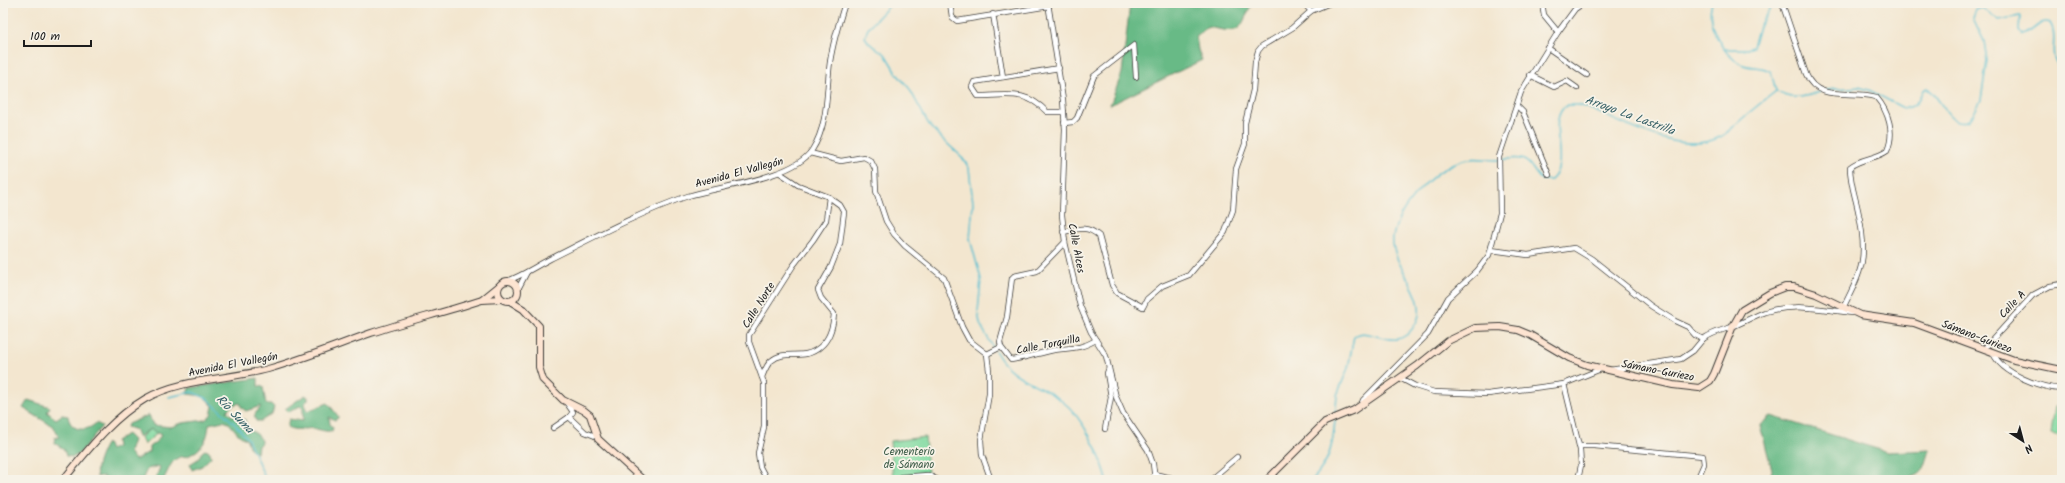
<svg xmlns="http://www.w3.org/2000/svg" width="2065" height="483" font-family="Kalam,sans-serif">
<rect width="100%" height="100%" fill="#f7f3e8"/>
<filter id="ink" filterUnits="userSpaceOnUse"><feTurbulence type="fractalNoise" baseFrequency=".025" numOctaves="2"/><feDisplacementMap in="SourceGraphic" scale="8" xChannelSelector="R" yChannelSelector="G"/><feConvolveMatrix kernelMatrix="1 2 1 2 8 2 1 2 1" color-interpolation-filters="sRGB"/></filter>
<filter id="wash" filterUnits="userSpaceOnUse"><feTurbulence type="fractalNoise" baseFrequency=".012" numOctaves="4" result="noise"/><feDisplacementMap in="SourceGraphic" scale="16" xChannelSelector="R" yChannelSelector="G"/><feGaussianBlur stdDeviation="0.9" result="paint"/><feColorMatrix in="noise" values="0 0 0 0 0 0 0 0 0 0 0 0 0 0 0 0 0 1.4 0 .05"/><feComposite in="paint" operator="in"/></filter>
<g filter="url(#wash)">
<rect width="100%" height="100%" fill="#f3e6cf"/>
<g fill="#81daa0" stroke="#4e7b5e">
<path d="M2055,406l7,1 -1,29 -10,-2z"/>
<path d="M150,429l7,4 -13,12 -3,-8z"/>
<path d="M925,437l3,37 -28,2 1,4h-8l-3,-39z"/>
</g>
<g fill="#68ba86" stroke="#426b51">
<path d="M1130,3h122c-14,30 -10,31 -44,24l-12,9 2,14 4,10 -92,45 12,-32z"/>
<path d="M258,378v8l5,1 3,17h5l3,3 -2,7 -11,7h-5c-4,-9 2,-8 5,-15l-15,5 -4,-3 -2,-5 -7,2 -6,6 4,4 14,5 3,9c6,4 13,5 13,14l-3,3 -1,7 -8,-6 -2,-7 -8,-5 -10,-12 -6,-2 -14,3c-1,15 -6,25 -21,32 -4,1 -8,0 -12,3 -6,4 -9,15 -13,21h-8l5,-13 -1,-1 -12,3 -5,11h-38v-4l-7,1c-3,-8 5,-28 10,-34l3,7 7,-3 -1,-6 11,-7 6,6 -4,12 6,8 14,-8v-5l8,-6 4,-6 -11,-6 -12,8 -2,-7 -9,-3 1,-3 21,-9 4,10 18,2 11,-4 23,-3 6,-5 2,-9 -10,-10 -16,-2 2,-6z"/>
<path d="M305,395l3,2v3l-4,4 3,7 21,-8 10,13v2l-3,2 -6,-3 1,7 3,4 -1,3c-7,1 -10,-1 -16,-2 -9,-2 -20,3 -29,-2l2,-8 14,2v-13l-3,-2 -11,6 -4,-3z"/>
<path d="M28,400l22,7 -3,5 9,7 6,-4 6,1c2,15 18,17 28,7l6,3 -23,28 -6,3 -7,-1 -2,-7 -10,-6 1,-6 4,1 -5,-11 -31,-19z"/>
<path d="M1771,416l116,36 43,-2c-8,26 -6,25 -33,30h-128l3,-10 -12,-45z"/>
<path d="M205,450l5,2 1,5 -9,9 -10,4 -2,-6 8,-5 4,-7z"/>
</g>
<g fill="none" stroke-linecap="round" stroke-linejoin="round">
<g stroke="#53bed0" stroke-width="1.5">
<path d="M892,3l-24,25 -3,9 4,6 16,11 12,20 12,14 19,35 12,14 22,20 7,11 4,35 -3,36 11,40 -3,33 2,12 14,25"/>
<path d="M1712,3c-7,20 11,52 29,61 10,5 21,1 30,8l5,19"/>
<path d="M1725,49h22l6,-2 6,-21 15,-23"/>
<path d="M1826,90l33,-3 10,3 34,18c13,0 15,-7 20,-18l4,-2c14,8 20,38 40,33l6,-6 8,-15 6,-39 -3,-20 -11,-23 3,-8 6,-2 17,12 21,-4 -1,15 3,4c10,-1 18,-17 28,-12 10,14 -5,35 12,46"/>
<path d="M1776,91c15,10 28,6 44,1"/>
<path d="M996,352c15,28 44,31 66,49 20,15 40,55 45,79"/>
<path d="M169,397l23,-5 14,6 27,24 15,17 18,41"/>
<path d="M1335,416l2,-21 11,-27 6,-32c17,-12 43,22 62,-13 15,-26 -26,-58 -23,-85 4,-31 41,-69 70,-78 11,-4 23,0 34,0 7,0 17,-3 24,-1 10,2 13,15 21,21h9c21,-18 -7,-60 16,-75h11l10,3c37,15 92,49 132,29 9,-5 16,-13 23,-19 11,-10 22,-18 33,-27"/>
<path d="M1312,480c18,-18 21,-36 23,-60"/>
</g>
</g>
</g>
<g filter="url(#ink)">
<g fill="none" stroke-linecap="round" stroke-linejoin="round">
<defs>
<g id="street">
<path d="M950,3l2,14 5,4 92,-15"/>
<path d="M1048,3l15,97 2,29 -3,86 3,27 15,64 11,26 15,24 10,41 7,16 25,37 5,14 2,16"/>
<path d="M1303,3l8,8"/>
<path d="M1542,3l2,12 14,17"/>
<path d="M1782,3l24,71c12,30 47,15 70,23 13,15 19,36 11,54 -11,8 -26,7 -37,16 0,17 6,31 9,48 9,44 3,55 -16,93"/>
<path d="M993,14l10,63"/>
<path d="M1548,48l39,27"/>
<path d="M1059,68l-85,14 -2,5 6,9c29,0 47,-7 69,16h17"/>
<path d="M1530,75l24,12 13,-6 10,7"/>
<path d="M1517,106l6,6 26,63"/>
<path d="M1064,123l9,-1 4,-4 17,-42 40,-31 2,32"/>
<path d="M810,153l31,8 23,-4 7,4 4,8 1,22 10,30 8,13 11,12 39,32 18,49 7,13 18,14 2,17v23l-8,46 1,15 9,25"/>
<path d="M1063,232c14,-3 24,-7 36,4l13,49 5,8 26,14 4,-8 15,-13 27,-11 36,-43 8,-22 3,-41 9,-25v-21l8,-33 2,-28 3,-11 4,-5 30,-18 19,-17 19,-8"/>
<path d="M1065,242l-28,29 -23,5 -2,2 -5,39 -7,25 1,5 10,13c15,-2 28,-7 43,-10 19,-3 24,0 42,-10"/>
<path d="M1491,250l37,5 46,-7 18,11 59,47 24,15 13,6 7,8 8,4c10,-7 20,-9 31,-13 10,-4 20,-10 31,-14 29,-9 58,-3 88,1"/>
<path d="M507,281c15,-5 29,-15 43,-22 42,-21 93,-48 138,-63 33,-10 106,-18 124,-46 17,-26 14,-59 18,-88 3,-20 9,-40 15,-59"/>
<path d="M518,289l9,-17"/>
<path d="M1984,349l49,-54 17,-9 12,-2"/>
<path d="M1993,353c9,21 48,35 69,36"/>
<path d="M987,354l14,-7"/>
<path d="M1610,370l71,-11 12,-8 10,-12"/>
<path d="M762,377c2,-5 5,-13 9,-16 15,-13 32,1 49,-14 10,-8 13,-20 14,-33l-13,-16 -3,-8 13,-23 9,-23 4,-32 -4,-7 -11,-8 -31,-12 -18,-12"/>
<path d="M1400,378l15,8 19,6 54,2 76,-10 37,-15"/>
<path d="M1564,384l16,66 1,15 -3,15"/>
<path d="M1361,405l2,-5 65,-66 20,-36 29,-27 12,-16 11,-42 -1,-56 22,-65 37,-60 17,-23 9,-6"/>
<path d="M569,417l16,15 10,4"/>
<path d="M553,428l16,-11 4,-5 -7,-10"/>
<path d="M1105,429l6,-32 -4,-24 2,-5"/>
<path d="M1579,446h15l109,10 1,8 -7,16"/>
<path d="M1154,474l27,6"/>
<path d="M901,477l27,-2 10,5"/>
<path d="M767,480l-7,-13 -2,-14 6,-26v-44l-15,-41v-7l44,-69 20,-26 13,-20 3,-23"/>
<path d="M1210,480l27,-23"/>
</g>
<g id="secondary">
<circle cx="508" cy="291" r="10"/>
<path d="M483,299l16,-13"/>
<path d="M510,301l13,8 16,17v41l4,13 20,20 22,11 5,4 8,24 45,41"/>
<path d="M63,480c25,-30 48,-61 82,-81 37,-21 82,-19 123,-30 35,-10 69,-24 103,-36 37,-12 74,-21 111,-33l19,-1"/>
<path d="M1267,480l58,-58 29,-12 63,-44 31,-25 27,-13 25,-1 18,3 12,5 39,23 18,7 86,20 26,3 11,-7 4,-7 19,-48 9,-16 28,-17 15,-6h9l22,7 44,21 54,8 100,37 48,10"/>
</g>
</defs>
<use href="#street" stroke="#3c3a37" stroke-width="6"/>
<use href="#secondary" stroke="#3c3a37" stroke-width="8"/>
<use href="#street" stroke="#fff" stroke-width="4.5"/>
<use href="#secondary" stroke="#fde4d1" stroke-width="6"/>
</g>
</g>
<g text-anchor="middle" stroke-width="3.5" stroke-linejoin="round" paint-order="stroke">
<g font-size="11" fill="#1c1c1c" stroke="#f7f3e8">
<text transform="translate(739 172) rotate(-15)" y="4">Avenida El Vallegón</text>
<text transform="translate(1077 248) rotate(79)" y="4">Calle Alces</text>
<text transform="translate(2012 304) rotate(-47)" y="4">Calle A</text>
<text transform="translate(758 305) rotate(-58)" y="4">Calle Norte</text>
<text transform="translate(1977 336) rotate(21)" y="4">Sámano-Guriezo</text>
<text transform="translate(1048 344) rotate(-11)" y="4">Calle Torquilla</text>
<text transform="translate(233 364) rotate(-11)" y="4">Avenida El Vallegón</text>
<text transform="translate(1658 370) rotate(11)" y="4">Sámano-Guriezo</text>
</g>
<g font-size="11" fill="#3f5e4a" stroke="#f7f3e8">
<text x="909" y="455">Cementerio<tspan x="909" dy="13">de Sámano</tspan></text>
</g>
<g font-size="12" font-style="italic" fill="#325d64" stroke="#f7f3e8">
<text transform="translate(1630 115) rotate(20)" y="4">Arroyo La Lastrilla</text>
<text transform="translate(235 414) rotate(46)" y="4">Río Suma</text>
</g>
</g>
<rect width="2065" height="483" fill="none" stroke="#f7f3e8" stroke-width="16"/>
<g transform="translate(2023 441) rotate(144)" stroke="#f7f3e8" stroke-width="3" paint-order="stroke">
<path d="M0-3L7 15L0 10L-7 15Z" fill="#1c1c1c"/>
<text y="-6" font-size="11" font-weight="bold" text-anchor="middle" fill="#1c1c1c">N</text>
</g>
<path d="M24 40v6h67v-6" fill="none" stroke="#1c1c1c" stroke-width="2"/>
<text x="30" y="40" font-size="12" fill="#1c1c1c" stroke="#f7f3e8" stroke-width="3" paint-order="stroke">100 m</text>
</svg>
